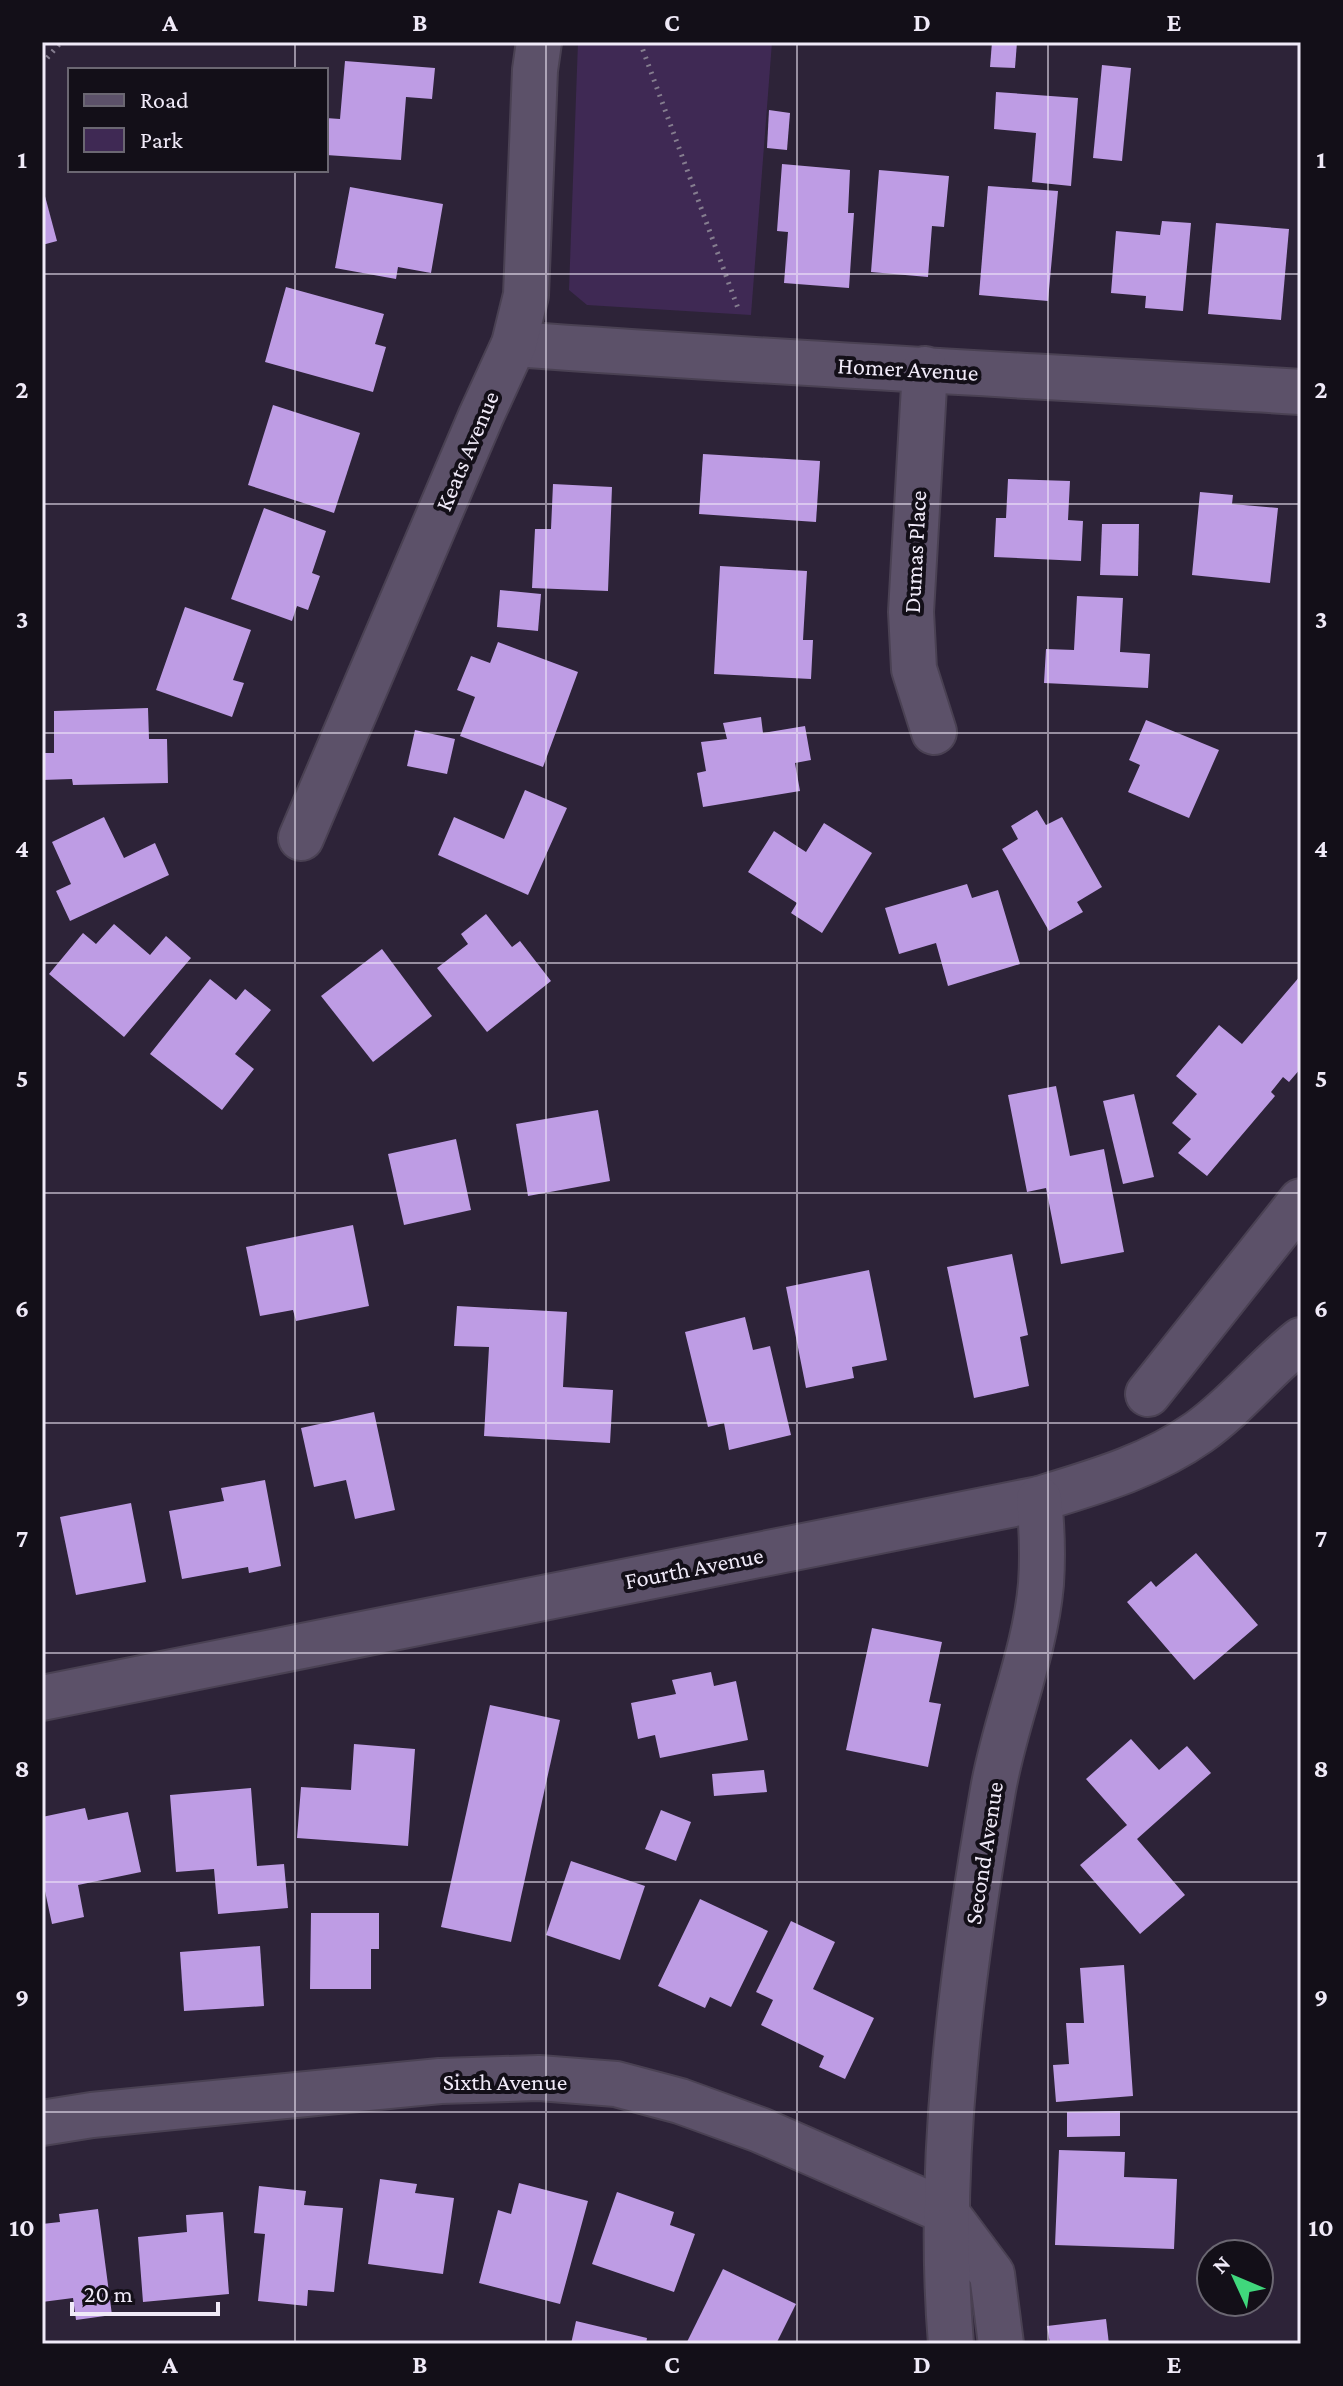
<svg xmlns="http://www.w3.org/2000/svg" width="1343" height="2386" font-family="'Crimson Pro',serif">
<rect width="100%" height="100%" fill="#2d2338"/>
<path fill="#3f2954" d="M578,42h194l-21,273 -164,-10 -18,-15z"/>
<g fill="#be9ce4">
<path d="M992,42h25l-2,26 -25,-1z"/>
<path d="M345,61l90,7 -3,31 -26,-2 -5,63 -75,-5v-37l14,1z"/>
<path d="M1102,65l29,3 -9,93 -29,-3z"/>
<path d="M996,92l82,6 -7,88 -39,-4 4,-49 -42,-4z"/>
<path d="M769,110l21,3 -3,37 -20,-2z"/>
<path d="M782,164l68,6 -2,43h6l-5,75 -65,-5 4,-51 -11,-1z"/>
<path d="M879,170l70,6 -5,51 -12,-1 -4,51 -57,-5z"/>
<path d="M42,185l15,56 -15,4z"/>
<path d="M988,186l70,5 -10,110 -69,-6z"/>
<path d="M350,187l93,17 -12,69 -33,-6 -2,12 -61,-11z"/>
<path d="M1162,221l29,2 -8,88 -38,-3 1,-12 -35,-3 5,-62 44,4z"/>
<path d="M1216,223l73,6 -8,91 -73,-6z"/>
<path d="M286,287l98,27 -9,30 11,3 -13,45 -108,-30z"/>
<path d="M273,405l87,28 -26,80 -86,-28z"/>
<path d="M703,454l117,7 -4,61 -117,-8z"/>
<path d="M1008,479l62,2 -2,39 15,1 -2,40 -87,-4 2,-39h10z"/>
<path d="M553,484l59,3 -4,104 -76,-3 3,-59h16z"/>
<path d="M1200,492l33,3 -1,9 46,4 -8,75 -78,-8z"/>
<path d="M264,508l62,23 -14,42 8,3 -12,34 -11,-4 -5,15 -61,-22z"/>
<path d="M1102,524h37l-1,52 -38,-1z"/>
<path d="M720,566l87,5 -4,69h10l-2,39 -97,-5z"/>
<path d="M500,590l41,4 -3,37 -41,-4z"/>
<path d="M1077,596l46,2 -3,54 30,2 -2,34 -104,-5 2,-34 28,1z"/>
<path d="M185,607l66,23 -18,50 11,3 -12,34 -76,-27z"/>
<path d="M498,642l80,30 -35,95 -83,-31 15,-39 -18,-7 14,-34 19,7z"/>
<path d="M148,708l1,31h18l1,44 -95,2 -1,-6 -30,1v-27h12v-42z"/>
<path d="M761,717l2,16 42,-7 6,34 -16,3 5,28 -97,16 -6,-34 9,-2 -5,-29 26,-3 -4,-16z"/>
<path d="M1146,720l73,30 -30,68 -61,-26 12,-27 -11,-5z"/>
<path d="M415,730l40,9 -8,35 -40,-8z"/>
<path d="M525,790l42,18 -39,87 -90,-40 16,-38 50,22z"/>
<path d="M1037,810l9,15 16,-8 40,70 -25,15 6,10 -34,19 -47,-82 16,-10 -7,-13z"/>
<path d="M104,817l20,41 31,-15 14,32 -99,46 -14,-30 15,-7 -19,-42z"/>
<path d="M824,823l48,30 -50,80 -31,-20 6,-10 -49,-31 26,-41 32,21z"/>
<path d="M967,884l5,14 26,-8 22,74 -72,22 -12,-43 -37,11 -14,-46z"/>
<path d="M486,914l26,33 8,-6 31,40 -64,51 -50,-64 31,-24 -7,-10z"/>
<path d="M114,924l36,31 16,-19 25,22 -67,79 -75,-63 34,-41 13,11z"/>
<path d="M382,949l50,67 -59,46 -52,-66z"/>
<path d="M1301,975v93l-12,14 -6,-5 -12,15 4,4 -68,80 -29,-23 13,-14 -19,-16 25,-29 -21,-18 43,-51 23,19z"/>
<path d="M210,979l26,21 9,-11 26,21 -36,44 19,15 -32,41 -72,-56z"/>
<path d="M1056,1086l14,70 34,-7 20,103 -63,12 -15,-76 -19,4 -19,-97z"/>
<path d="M1134,1094l20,83 -31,7 -20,-83z"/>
<path d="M598,1110l12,71 -82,15 -12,-72z"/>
<path d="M456,1139l15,71 -67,15 -16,-71z"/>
<path d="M353,1225l16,81 -73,15 -3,-11 -33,6 -14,-69z"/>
<path d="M1012,1254l16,81 -8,2 9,49 -55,12 -27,-131z"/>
<path d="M869,1270l18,90 -35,7 2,11 -48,10 -20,-101z"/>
<path d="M457,1306l110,6 -4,75 50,3 -3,53 -126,-7 5,-89 -35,-1z"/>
<path d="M745,1317l8,33 17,-4 21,89 -62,15 -5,-27 -16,4 -23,-95z"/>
<path d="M374,1412l21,98 -40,9 -9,-39 -32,7 -13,-59z"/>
<path d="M265,1480l16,86 -32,7 -1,-6 -66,12 -13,-68 55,-10 -3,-13z"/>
<path d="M131,1503l15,79 -70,13 -16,-78z"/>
<path d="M1196,1553l62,72 -64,55 -67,-78 24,-21 5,6z"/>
<path d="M872,1628l70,14 -13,60 12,2 -13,63 -82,-17z"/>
<path d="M711,1672l3,14 22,-5 12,59 -88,18 -5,-23 -17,4 -7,-36 45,-9 -4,-14z"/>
<path d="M490,1705l70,15 -49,222 -70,-15z"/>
<path d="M1131,1739l28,31 28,-24 24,27 -74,66 48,56 -45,39 -60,-69 47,-40 -41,-46z"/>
<path d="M354,1744l61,5 -7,97 -111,-8 4,-51 50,3z"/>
<path d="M764,1770l3,22 -53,4 -2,-22z"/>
<path d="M251,1788l6,78 27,-2 4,44 -70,6 -4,-45 -38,3 -6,-77z"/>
<path d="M85,1808l3,12 40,-8 13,60 -63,13 6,32 -32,7 -10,-47v-60z"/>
<path d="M661,1810l30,12 -15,39 -31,-12z"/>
<path d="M571,1861l74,25 -25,74 -74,-25z"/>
<path d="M700,1899l68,32 -37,76 -21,-10 -5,11 -47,-22z"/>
<path d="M311,1913h68v36h-8v40h-61z"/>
<path d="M791,1921l44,21 -22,47 61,29 -29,61 -26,-12 5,-11 -63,-31 12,-25 -17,-8z"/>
<path d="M260,1946l4,60 -80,5 -4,-59z"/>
<path d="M1124,1965l9,131 -77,6 -3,-37 16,-1 -3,-41h18l-4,-55z"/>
<path d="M1120,2111v25l-53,1v-25z"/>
<path d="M1059,2150l66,2 -1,25 53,2 -3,70 -119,-4z"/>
<path d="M380,2179l37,5 -2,9 39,5 -11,76 -75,-10z"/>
<path d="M519,2183l69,18 -28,103 -81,-21 19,-73 13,4z"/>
<path d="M259,2186l47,5 -2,14 39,3 -9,84 -26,-2 -1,16 -49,-5 7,-67 -11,-1z"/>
<path d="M617,2192l57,20 -4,13 25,9 -21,58 -82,-28z"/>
<path d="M98,2209l14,106 -36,5 -3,-22 -31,4v-78l18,-2 -1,-8z"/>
<path d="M223,2212l6,82 -86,8 -5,-65 49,-5 -1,-17z"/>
<path d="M723,2269l73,35 -20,40h-90z"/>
<path d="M1106,2319l3,25h-59l-3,-18z"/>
<path d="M576,2321l71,17 -1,6h-75z"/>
</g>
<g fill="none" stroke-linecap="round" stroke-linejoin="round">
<defs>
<g id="minor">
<path d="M514,344c262,19 525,32 787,48"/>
<path d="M925,369l-14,243 3,57 20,63"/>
<path d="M301,838l180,-422 33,-72 12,-49 9,-225 4,-28"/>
<path d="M1148,1394l153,-193"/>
<path d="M42,1698l997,-199c56,-17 112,-33 160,-67 38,-27 66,-64 102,-92"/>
<path d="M42,2123l50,-8 348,-34 99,-3 77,6 64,17 80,29 185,81 47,63 9,70"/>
<path d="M951,2344c-15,-180 11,-376 42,-554 12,-69 42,-136 48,-206 2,-29 1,-56 -2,-85"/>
</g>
</defs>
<use href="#minor" stroke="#4a4153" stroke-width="48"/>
<g stroke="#857d8f" stroke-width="5" stroke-dasharray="2 6" stroke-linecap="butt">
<path d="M640,42l99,269"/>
<path d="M42,64l19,-22"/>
</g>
<use href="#minor" stroke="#5c5169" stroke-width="44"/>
</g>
<path fill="none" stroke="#f0eaf8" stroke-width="2" stroke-opacity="0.55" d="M295,42v28M546,42v2302M797,42v2302M1048,42v2302M295,170v2174M42,274h1259M42,504h1259M42,733h1259M42,963h1259M42,1193h1259M42,1423h1259M42,1653h1259M42,1882h1259M42,2112h1259"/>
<g text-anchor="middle" stroke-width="8" stroke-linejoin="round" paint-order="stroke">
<g font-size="24" fill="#f0eaf8" stroke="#130f18">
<text transform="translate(908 369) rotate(3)" y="8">Homer Avenue</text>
<text transform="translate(467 451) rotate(-67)" y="8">Keats Avenue</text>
<text transform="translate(915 552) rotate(-87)" y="8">Dumas Place</text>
<text transform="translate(694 1568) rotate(-11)" y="8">Fourth Avenue</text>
<text transform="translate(984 1853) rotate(-81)" y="8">Second Avenue</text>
<text x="505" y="2090">Sixth Avenue</text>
</g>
</g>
<rect width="1343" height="2386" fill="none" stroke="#130f18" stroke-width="88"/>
<rect x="68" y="68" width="260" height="104" fill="#130f18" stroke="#6b6772" stroke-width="2"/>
<rect x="84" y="94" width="40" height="12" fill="#5c5169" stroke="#6b6772" stroke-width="2"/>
<text x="140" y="108" font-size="24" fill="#f0eaf8">Road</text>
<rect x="84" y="128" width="40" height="24" fill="#3f2954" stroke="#6b6772" stroke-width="2"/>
<text x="140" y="148" font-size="24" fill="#f0eaf8">Park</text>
<g transform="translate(1235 2278) rotate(314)"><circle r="38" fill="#130f18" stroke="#6b6772" stroke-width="2"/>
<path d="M0-6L14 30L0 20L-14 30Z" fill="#40d77c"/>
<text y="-12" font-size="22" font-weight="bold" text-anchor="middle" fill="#f0eaf8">N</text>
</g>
<path d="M72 2302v12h146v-12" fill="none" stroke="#f0eaf8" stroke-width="4"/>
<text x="84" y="2302" font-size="24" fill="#f0eaf8" stroke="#130f18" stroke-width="6" paint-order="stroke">20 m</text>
<rect x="44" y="44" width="1255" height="2298" fill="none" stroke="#f0eaf8" stroke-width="3"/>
<g font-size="26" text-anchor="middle" font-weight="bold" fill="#f0eaf8">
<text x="170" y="31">A</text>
<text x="420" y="31">B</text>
<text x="672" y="31">C</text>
<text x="922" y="31">D</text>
<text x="1174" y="31">E</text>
<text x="22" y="168">1</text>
<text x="1321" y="168">1</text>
<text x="22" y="398">2</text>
<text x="1321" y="398">2</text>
<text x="22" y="628">3</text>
<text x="1321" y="628">3</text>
<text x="22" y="857">4</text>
<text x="1321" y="857">4</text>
<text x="22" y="1087">5</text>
<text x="1321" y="1087">5</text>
<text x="22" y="1317">6</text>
<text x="1321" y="1317">6</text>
<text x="22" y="1547">7</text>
<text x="1321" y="1547">7</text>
<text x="22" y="1777">8</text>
<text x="1321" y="1777">8</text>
<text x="22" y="2006">9</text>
<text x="1321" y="2006">9</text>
<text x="22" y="2236">10</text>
<text x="1321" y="2236">10</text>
<text x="170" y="2373">A</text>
<text x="420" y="2373">B</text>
<text x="672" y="2373">C</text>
<text x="922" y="2373">D</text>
<text x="1174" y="2373">E</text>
</g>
</svg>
